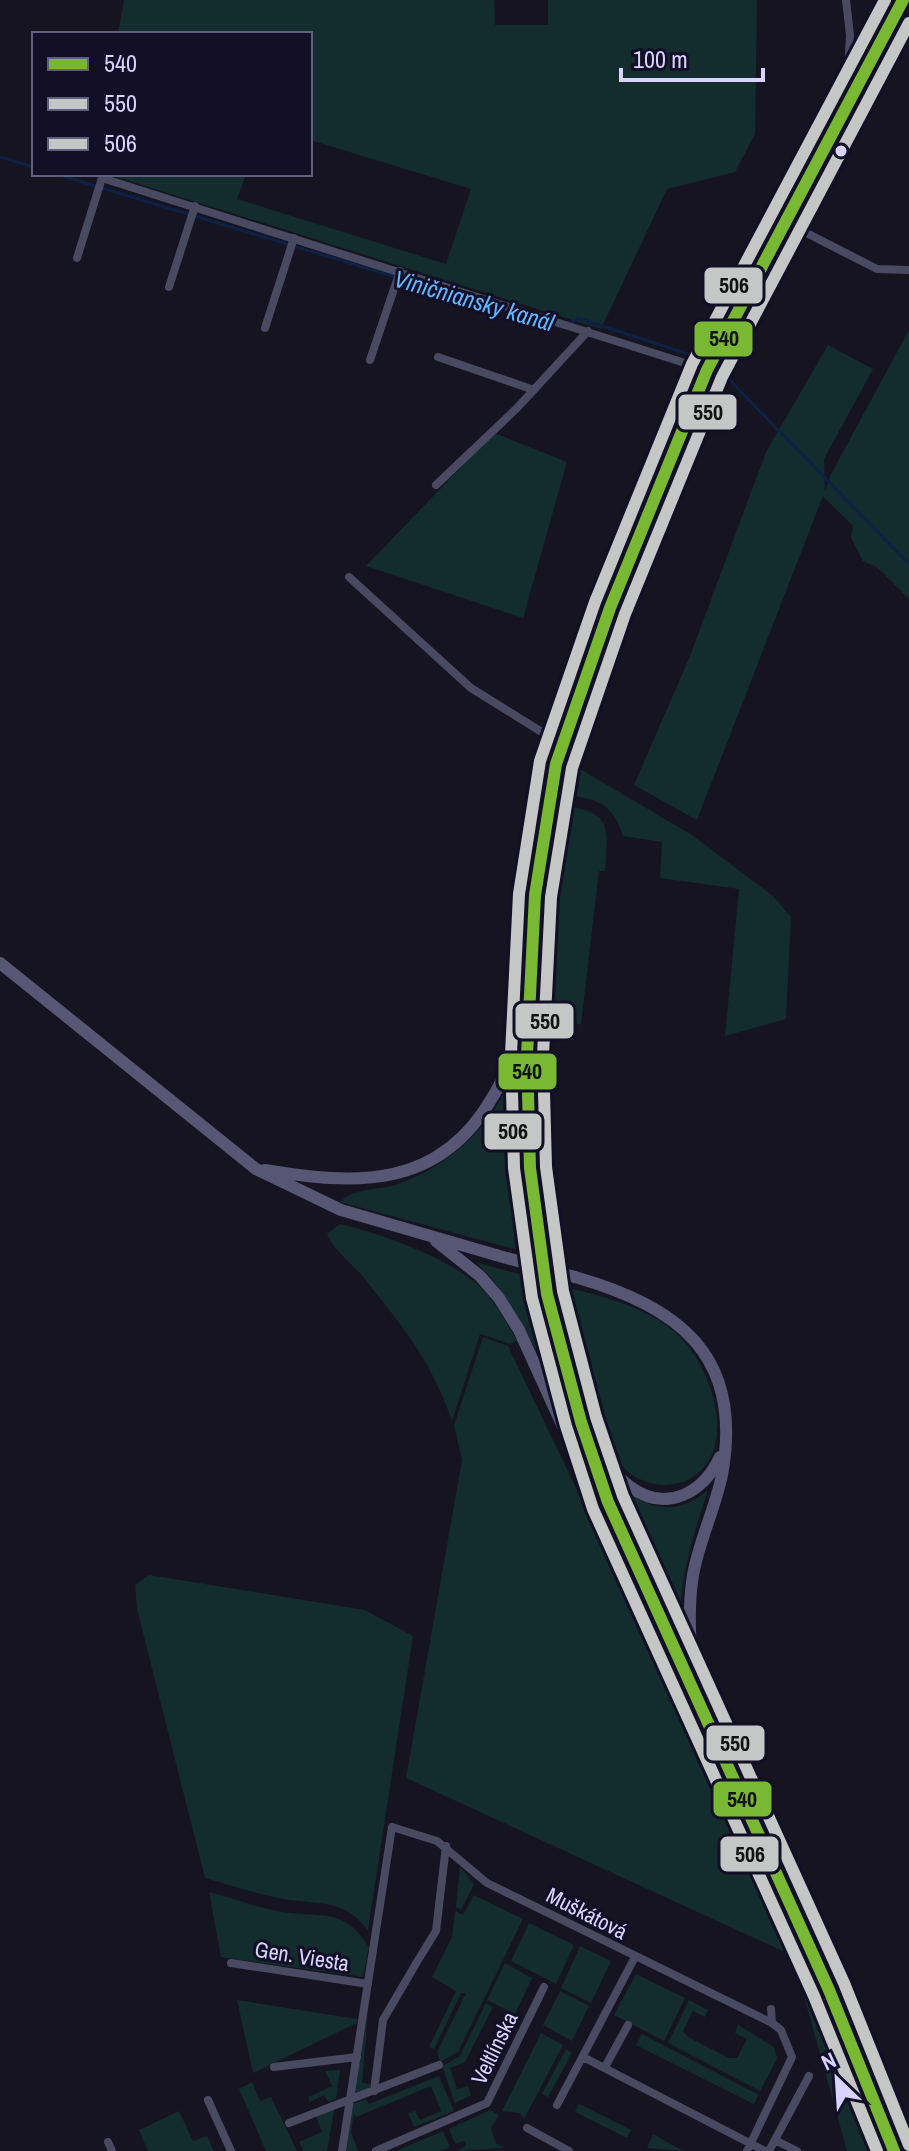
<svg xmlns="http://www.w3.org/2000/svg" width="909" height="2151" font-family="'Archivo Narrow',sans-serif">
<style>
.green{fill:#132c2d}
.lines{fill:none;stroke-linecap:round;stroke-linejoin:round}
.stream{stroke:#0d2144;stroke-width:3}
.street{stroke:#4a4962;stroke-width:8}
.secondary{stroke:#575674;stroke-width:12}
.secondary-bridge{stroke:#575674;stroke-width:12}
.bus-1-casing{stroke:#130f26;stroke-width:18}
.bus-2-casing{stroke:#130f26;stroke-width:18}
.bus-3-casing{stroke:#130f26;stroke-width:18}
.bus-1{stroke:#78b833;stroke-width:12}
.bus-2{stroke:#c5c6c6;stroke-width:12}
.bus-3{stroke:#c5c6c6;stroke-width:12}
.bus-dot{fill:#d9d4ff;stroke:#130f26;stroke-width:3}
.labels{text-anchor:middle;stroke-width:6;stroke-linejoin:round;paint-order:stroke}
.street-label{font-size:22px;fill:#d9d4ff;stroke:#130f26}
.water-label{font-size:24px;font-style:italic;fill:#62b6ff;stroke:#130f26}
.line-badge{stroke:#130f26;stroke-width:3}
.pale-badge-label{font-size:22px;text-anchor:middle;font-weight:bold;fill:#111}
</style>
<rect width="100%" height="100%" fill="#161421"/>
<path class="green" d="M124,0H494L495,25H548V0H757L755,134L735,172L667,189L601,329L107,174H246L237,199L446,264L471,189L310,140V34H118Z
M909,330V599L878,568L863,561L851,538L853,526L823,496L697,820L634,785L690,656L766,452L828,345L873,369L824,459L825,492L831,474Z
M494,433L567,462L523,618L366,566Z
M575,766L692,835L773,896L791,917L786,1019L725,1036L739,889L660,878L662,842L623,836C612,802 599,801 567,794Z
M566,806C613,812 608,830 605,871H599L581,1024L538,1022L543,900L552,828Z
M519,1059L517,1128L528,1253L340,1202C355,1187 378,1191 398,1184C456,1164 500,1117 519,1059Z
M340,1224C382,1234 457,1260 486,1293C498,1307 508,1325 517,1341L510,1344L480,1334L452,1421C430,1358 404,1329 364,1278C352,1263 334,1251 327,1234Z
M476,1262L536,1279L557,1376L577,1442C547,1379 527,1312 476,1262Z
M557,1285C597,1295 636,1303 670,1328C700,1350 723,1404 716,1441C709,1480 670,1495 637,1478C597,1458 565,1328 557,1285Z
M483,1337L508,1346L802,1960L406,1778L462,1460L454,1425Z
M605,1466C631,1503 668,1524 708,1490C691,1543 674,1593 683,1649Z
M149,1575L365,1610L413,1636L368,1930C341,1896 316,1906 278,1898C254,1893 229,1885 205,1878L137,1609L135,1585Z
M460,1866L474,1884L461,1910L456,1907Z
M209,1892C233,1898 258,1908 282,1912C324,1918 343,1907 369,1947L363,1977L221,1957Z
M474,1895L523,1919L458,2052L440,2062L437,2052L466,1993H461L434,2049L429,2047L456,1991L432,1977L452,1937L455,1911L463,1915Z
M529,1923L574,1945L556,1984L511,1961Z
M580,1946L611,1961L591,2003L561,1988Z
M505,1963L532,1978L515,2014L487,2000Z
M636,1974L685,1998L664,2041L614,2015Z
M800,1982L808,1983L877,2151H847Z
M560,1991L589,2006L572,2041L543,2025Z
M237,2000L357,2019V2023L253,2073Z
M689,2000L708,2010L705,2017L693,2011L683,2031L688,2037L729,2058H737L747,2039L735,2033L738,2025L774,2047L777,2059L760,2091L668,2043Z
M486,2003L493,2007L465,2062L450,2068L457,2089L468,2086L471,2095L455,2103L442,2066L460,2056Z
M368,2012L362,2083L373,2084V2088L353,2096Z
M541,2033L563,2045L524,2119L520,2113L502,2111Z
M642,2034L759,2095L754,2104L636,2045Z
M566,2049L572,2053L548,2097L542,2094Z
M340,2070L336,2099L328,2102L324,2095L310,2102L308,2097L332,2086L325,2071Z
M439,2076L454,2111L414,2127L408,2113L415,2111L420,2120L441,2111L431,2086L356,2117L354,2113L351,2132L358,2151H346L352,2104L366,2099L369,2104Z
M252,2082L260,2101L271,2097L297,2151H266L239,2089Z
M579,2104L631,2130L627,2138L575,2112Z
M490,2110L499,2115L491,2129L496,2143L504,2148L458,2151L466,2145L464,2141L455,2144L449,2129Z
M179,2111L193,2141L207,2136L214,2151H148L139,2130Z
M328,2111H334L327,2151H303L299,2142L322,2132L316,2116Z
M443,2131L450,2147L440,2151H396Z
M653,2134L683,2151L647,2148Z"/>
<g class="lines">
<path class="stream" d="M0,157L34,167
M56,174L564,328
M570,324L578,318L706,360
M713,363L909,564"/>
<path class="street" d="M846,0L850,35L848,72L858,86
M785,222L877,269L909,270
M77,258L102,178L707,370
M169,287L195,206
M265,328L294,238
M438,357L534,390
M370,360L400,271
M436,485L517,408L588,331
M349,577L471,688L561,744
M231,1963L368,1984
M415,1965L436,1931L446,1846
M585,2058L765,2151
M274,2067L357,2057
M605,2067L628,2025
M374,2091L383,2020L414,1967
M208,2100L231,2151
M557,2105L635,1957
M289,2123L439,2065
M527,2128L569,2151
M775,2140L797,2151
M108,2142L112,2151
M342,2151L392,1827L437,1841L487,1883L772,2023
M376,2151L487,2103L544,1987
M747,2151L792,2057L781,2030L772,2023L771,2009
M769,2151L809,2076"/>
<path class="secondary" d="M0,963L256,1169L341,1210L496,1255
M265,1170C355,1185 439,1190 492,1098C506,1076 515,1050 525,1026
M436,1241L480,1276L499,1298L519,1330L570,1442L597,1485
M575,1277C679,1307 744,1355 722,1475C715,1509 699,1541 693,1575C687,1612 691,1648 693,1684
M588,1432C600,1449 612,1473 629,1486C666,1514 703,1493 720,1457
M894,2151L829,1990L608,1502L581,1422L547,1294L530,1168L527,1055L535,895L556,764L610,608L707,370L903,0"/>
<path class="secondary-bridge" d="M496,1255L575,1277"/>
<g class="bus-1-casing">
<path id="bus-1" d="M894,2151L829,1990L608,1502L581,1422L547,1294L530,1168L527,1055L535,895L556,764L610,608L707,370L903,0"/>
</g>
<g class="bus-2-casing">
<path id="bus-2" d="M909,2145L844,1983L623,1496L596,1417L563,1291L546,1167L543,1055L551,897L572,768L625,614L722,377L909,23"/>
</g>
<g class="bus-3-casing">
<path id="bus-3" d="M877,2151L814,1996L593,1509L566,1426L532,1298L514,1168L511,1054L519,894L540,761L595,602L692,364L885,0"/>
</g>
<use href="#bus-1" class="bus-1"/>
<use href="#bus-2" class="bus-2"/>
<use href="#bus-3" class="bus-3"/>
</g>
<circle class="bus-dot" cx="841" cy="151" r="7"/>
<g class="labels">
<g class="street-label">
<text transform="translate(587 1913) rotate(27)" y="8">Muškátová</text>
<text transform="translate(302 1956) rotate(9)" y="8">Gen. Viesta</text>
<text transform="translate(494 2048) rotate(-64)" y="8">Veltlínska</text>
</g>
<g class="water-label">
<text transform="translate(474 301) rotate(16)" y="8">Viničniansky kanál</text>
</g>
</g>
<g class="line-badge">
<rect x="703" y="266" width="61" height="39" rx="8" fill="#c5c6c6"/>
<rect x="693" y="320" width="61" height="38" rx="8" fill="#78b833"/>
<rect x="677" y="393" width="61" height="38" rx="8" fill="#c5c6c6"/>
<rect x="514" y="1002" width="61" height="38" rx="8" fill="#c5c6c6"/>
<rect x="497" y="1052" width="61" height="39" rx="8" fill="#78b833"/>
<rect x="483" y="1112" width="60" height="39" rx="8" fill="#c5c6c6"/>
<rect x="705" y="1724" width="61" height="38" rx="8" fill="#c5c6c6"/>
<rect x="712" y="1780" width="61" height="38" rx="8" fill="#78b833"/>
<rect x="719" y="1835" width="61" height="38" rx="8" fill="#c5c6c6"/>
</g>
<g class="pale-badge-label">
<text x="734" y="293">506</text>
<text x="724" y="346">540</text>
<text x="708" y="420">550</text>
<text x="545" y="1029">550</text>
<text x="527" y="1079">540</text>
<text x="513" y="1139">506</text>
<text x="735" y="1751">550</text>
<text x="742" y="1807">540</text>
<text x="750" y="1862">506</text>
</g>
<rect x="32" y="32" width="280" height="144" fill="#130f26" stroke="#625e7d" stroke-width="2"/>
<rect x="48" y="58" width="40" height="12" fill="#78b833" stroke="#625e7d" stroke-width="2"/>
<text x="104" y="72" font-size="24" fill="#d9d4ff">540</text>
<rect x="48" y="98" width="40" height="12" fill="#c5c6c6" stroke="#625e7d" stroke-width="2"/>
<text x="104" y="112" font-size="24" fill="#d9d4ff">550</text>
<rect x="48" y="138" width="40" height="12" fill="#c5c6c6" stroke="#625e7d" stroke-width="2"/>
<text x="104" y="152" font-size="24" fill="#d9d4ff">506</text>
<g transform="translate(837 2079) rotate(335)" stroke="#130f26" stroke-width="6" paint-order="stroke">
<path d="M0-6L14 30L0 20L-14 30Z" fill="#d9d4ff"/>
<text y="-12" font-size="22" font-weight="bold" text-anchor="middle" fill="#d9d4ff">N</text>
</g>
<path d="M621 68v12h142v-12" fill="none" stroke="#d9d4ff" stroke-width="4"/>
<text x="633" y="68" font-size="24" fill="#d9d4ff" stroke="#130f26" stroke-width="6" paint-order="stroke">100 m</text>
</svg>
